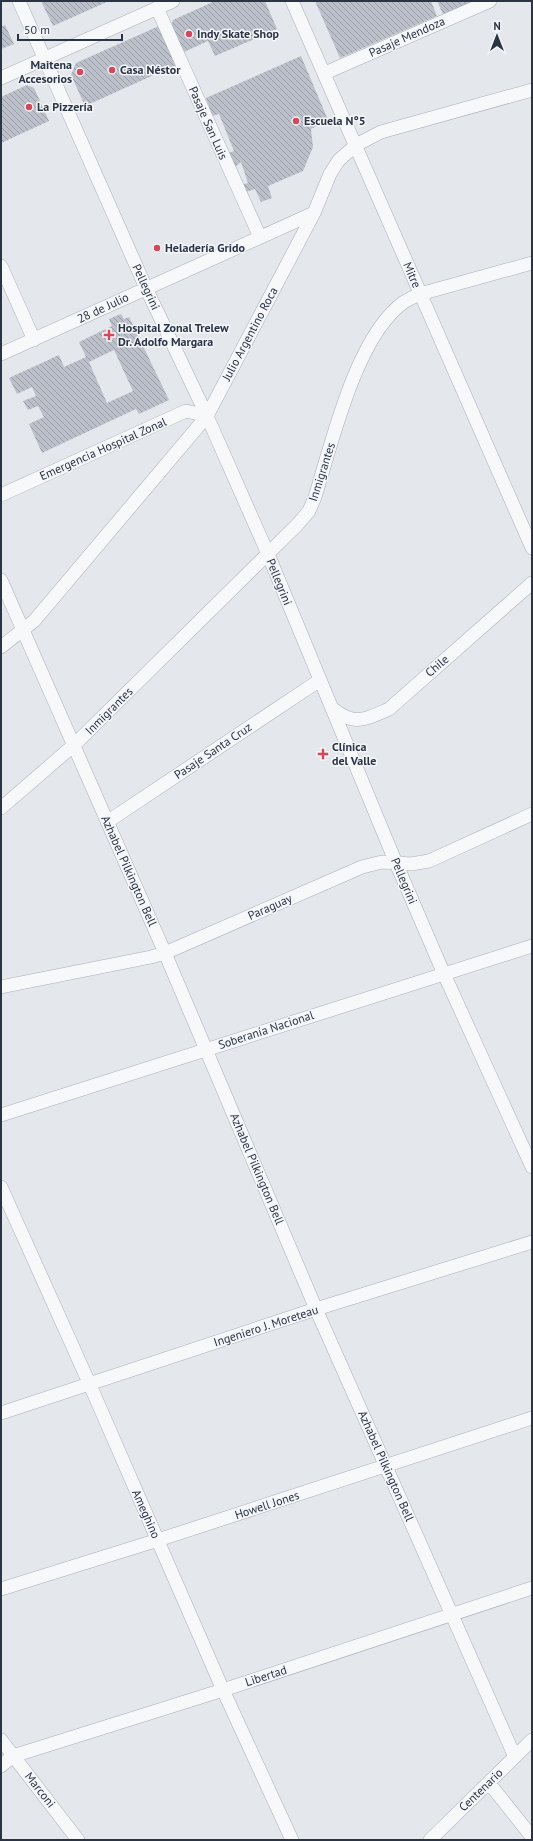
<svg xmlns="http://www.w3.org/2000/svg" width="533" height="1841" font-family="'PT Sans',sans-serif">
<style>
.building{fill:url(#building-back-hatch);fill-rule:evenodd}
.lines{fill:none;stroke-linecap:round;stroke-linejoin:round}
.minor-casing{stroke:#a9aeb7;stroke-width:14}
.minor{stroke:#f7f8fa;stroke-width:13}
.poi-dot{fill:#d1495b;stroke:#f4f6f9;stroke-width:1.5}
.labels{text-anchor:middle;stroke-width:3;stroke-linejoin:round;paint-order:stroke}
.poi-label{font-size:12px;font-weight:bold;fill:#2b3445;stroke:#f4f6f9;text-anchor:start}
.street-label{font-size:12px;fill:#2b3445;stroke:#f4f6f9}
</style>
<defs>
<pattern id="building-back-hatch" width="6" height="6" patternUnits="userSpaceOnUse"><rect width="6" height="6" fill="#bbc0ca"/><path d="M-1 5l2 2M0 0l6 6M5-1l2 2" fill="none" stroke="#989da6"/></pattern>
</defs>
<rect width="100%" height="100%" fill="#e4e7ec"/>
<path class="building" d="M41,1H109L53,26Z
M215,1H265L277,29L215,56L208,41L182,53L171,27L173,20Z
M315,1H431L437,16L340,58Z
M437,1H474L443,14Z
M5,25L14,44L1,49V27Z
M159,26L176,65L85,106L71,75L76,63Z
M301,56L328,120L311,129L313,147L303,171L268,186L272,198L261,202L255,189L246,192L242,185L248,183L241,162L235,167L229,153L234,151L219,114L212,116L206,98Z
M27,85L34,88L49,121L1,143V97Z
M121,314L124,319L129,317L169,400L139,414L136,409L42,453L29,424L44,417L38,406L28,410L23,401L36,396L32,387L17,394L9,378L59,355L64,367L86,357L79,342L112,326L109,319ZM114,350L133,391L107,403L89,362Z"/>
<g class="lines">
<g class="minor-casing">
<path id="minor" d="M19,1L146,288L207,416L268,554L396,863L444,974L532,1167
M292,1L532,548
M157,8L260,237
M325,73L490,1
M1,78L173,1
M1,266L34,340
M1,354L314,213
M1,495L186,411L207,416
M1,580L165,953L316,1309L515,1757
M1,647L34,621L207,416L314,213L330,174L339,160L356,145L381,132L532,90
M332,708C337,712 343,716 349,718C361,723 377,714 389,709L532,583
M1,808L74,745L297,525L309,511L315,497C332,443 356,336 404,302C409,299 415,296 420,294L532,263
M107,822L320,680
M1,987L151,957L165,953L362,867L382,862L411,864L429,861L532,814
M1,1115L532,946
M1,1187L90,1385L223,1690L292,1840
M1,1413L316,1309L532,1242
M1,1589L158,1540L532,1418
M1,1740L78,1840
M1,1766L13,1756L223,1690L532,1588
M489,1783L532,1837
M430,1840L532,1740"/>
</g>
<use href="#minor" class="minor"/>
</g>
<g class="poi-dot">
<circle cx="189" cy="34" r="4"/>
<circle cx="112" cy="70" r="4"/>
<circle cx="80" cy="72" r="4"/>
<circle cx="29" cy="107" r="4"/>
<circle cx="296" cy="121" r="4"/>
<circle cx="157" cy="248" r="4"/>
<path d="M107 329h4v4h4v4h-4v4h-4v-4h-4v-4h4z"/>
<path d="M321 748h4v4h4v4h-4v4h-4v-4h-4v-4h4z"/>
</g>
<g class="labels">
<g class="poi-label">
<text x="197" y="38">Indy Skate Shop</text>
<text x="72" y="69" text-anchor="end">Maitena<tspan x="72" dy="14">Accesorios</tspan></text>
<text x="120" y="74">Casa Néstor</text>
<text x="37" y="111">La Pizzería</text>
<text x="304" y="125">Escuela N°5</text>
<text x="165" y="252">Heladería Grido</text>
<text x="118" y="332">Hospital Zonal Trelew<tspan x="118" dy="14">Dr. Adolfo Margara</tspan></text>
<text x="332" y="751">Clínica<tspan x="332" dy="14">del Valle</tspan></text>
</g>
<g class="street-label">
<text transform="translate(407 37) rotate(-24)" y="4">Pasaje Mendoza</text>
<text transform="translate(208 123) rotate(66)" y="4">Pasaje San Luis</text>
<text transform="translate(412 275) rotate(67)" y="4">Mitre</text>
<text transform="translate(146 287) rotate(65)" y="4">Pellegrini</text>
<text transform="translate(103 308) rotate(-25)" y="4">28 de Julio</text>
<text transform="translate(250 334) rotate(-62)" y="4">Julio Argentino Roca</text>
<text transform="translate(103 449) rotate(-24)" y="4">Emergencia Hospital Zonal</text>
<text transform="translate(322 472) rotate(-72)" y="4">Inmigrantes</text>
<text transform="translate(279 582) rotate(68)" y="4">Pellegrini</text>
<text transform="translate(437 666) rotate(-41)" y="4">Chile</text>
<text transform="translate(109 711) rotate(-45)" y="4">Inmigrantes</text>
<text transform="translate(213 751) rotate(-34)" y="4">Pasaje Santa Cruz</text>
<text transform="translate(129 871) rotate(66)" y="4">Azhabel Pilkington Bell</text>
<text transform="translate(404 881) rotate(67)" y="4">Pellegrini</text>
<text transform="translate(270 907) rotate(-24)" y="4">Paraguay</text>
<text transform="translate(266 1030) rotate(-18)" y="4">Soberanía Nacional</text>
<text transform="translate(257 1169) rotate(67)" y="4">Azhabel Pilkington Bell</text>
<text transform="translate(266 1326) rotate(-18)" y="4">Ingeniero J. Moreteau</text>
<text transform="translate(386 1466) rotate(66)" y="4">Azhabel Pilkington Bell</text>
<text transform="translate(267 1505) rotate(-18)" y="4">Howell Jones</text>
<text transform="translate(146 1514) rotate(66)" y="4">Ameghino</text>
<text transform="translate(266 1676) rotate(-18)" y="4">Libertad</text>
<text transform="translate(40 1790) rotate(52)" y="4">Marconi</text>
<text transform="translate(481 1790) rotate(-44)" y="4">Centenario</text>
</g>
</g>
<rect width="533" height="1841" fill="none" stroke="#2b3445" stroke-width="4"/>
<g transform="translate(497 36)" stroke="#f4f6f9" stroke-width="3" paint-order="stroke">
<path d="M0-3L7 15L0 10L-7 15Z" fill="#2b3445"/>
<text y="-6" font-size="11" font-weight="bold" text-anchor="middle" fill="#2b3445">N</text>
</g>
<path d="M18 34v6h104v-6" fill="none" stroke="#2b3445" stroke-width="2"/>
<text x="24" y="34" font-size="12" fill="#2b3445" stroke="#f4f6f9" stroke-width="3" paint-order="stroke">50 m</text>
</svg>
